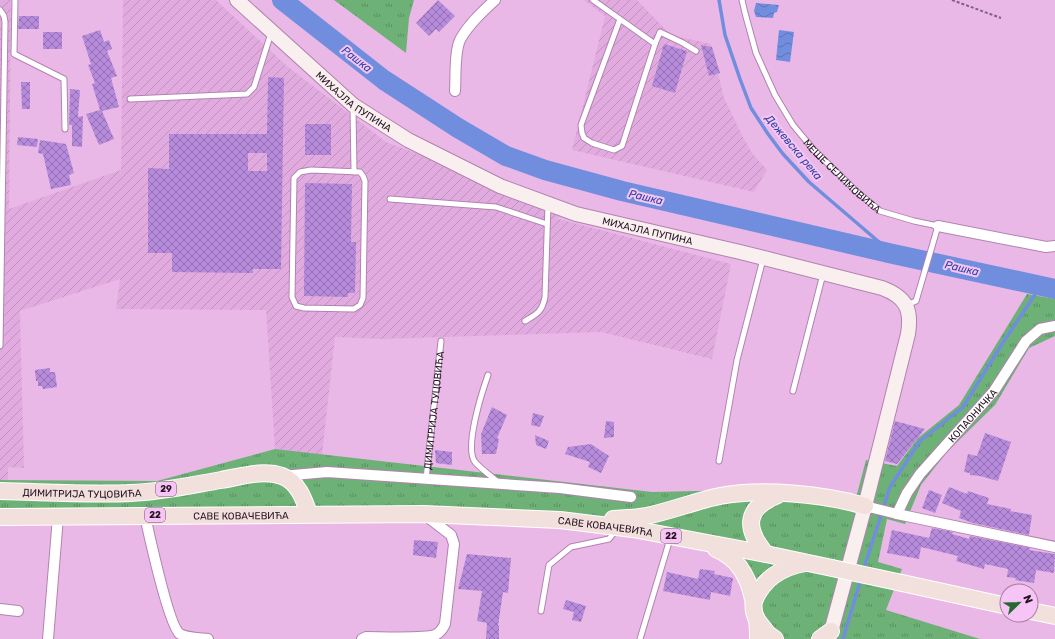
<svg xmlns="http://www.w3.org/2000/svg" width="1055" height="639" font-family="Rubik,sans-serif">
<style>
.industrial{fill:url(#industrial-furrows)}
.grass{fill:url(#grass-tufts)}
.water{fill:url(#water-waves)}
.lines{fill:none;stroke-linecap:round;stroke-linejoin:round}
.stream{stroke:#718ede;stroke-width:3.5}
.river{stroke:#718ede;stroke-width:20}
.building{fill:url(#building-cross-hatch);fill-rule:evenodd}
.lane-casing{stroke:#b283b0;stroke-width:7}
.street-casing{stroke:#b283b0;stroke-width:12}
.secondary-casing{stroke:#b283b0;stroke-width:16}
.primary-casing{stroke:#fff;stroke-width:18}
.path{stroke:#81607f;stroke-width:2;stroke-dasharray:3 2;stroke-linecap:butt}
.lane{stroke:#fff;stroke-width:5}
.street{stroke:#fff;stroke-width:10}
.secondary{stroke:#f9efee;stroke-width:14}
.primary{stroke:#f2e0dd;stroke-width:16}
.primary-bridge-casing{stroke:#fff;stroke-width:18;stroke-linecap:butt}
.primary-bridge{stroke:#f2e0dd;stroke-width:16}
.labels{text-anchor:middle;stroke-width:4;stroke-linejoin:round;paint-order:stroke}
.shield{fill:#f7c5f5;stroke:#634862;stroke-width:1}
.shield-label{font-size:9px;font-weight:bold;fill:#241223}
.street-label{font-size:10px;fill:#241223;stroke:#f7c5f5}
.water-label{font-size:11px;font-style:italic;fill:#29429f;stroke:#f7c5f5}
</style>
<defs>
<pattern id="industrial-furrows" width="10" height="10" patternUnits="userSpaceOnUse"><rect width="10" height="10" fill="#e2abdf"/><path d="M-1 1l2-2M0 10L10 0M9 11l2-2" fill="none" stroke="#c292bf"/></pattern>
<pattern id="grass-tufts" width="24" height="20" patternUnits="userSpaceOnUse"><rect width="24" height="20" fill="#6db177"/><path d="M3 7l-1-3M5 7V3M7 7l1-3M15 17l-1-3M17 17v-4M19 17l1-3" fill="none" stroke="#598f61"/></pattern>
<pattern id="water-waves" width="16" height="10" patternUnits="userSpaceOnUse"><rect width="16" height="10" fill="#718ede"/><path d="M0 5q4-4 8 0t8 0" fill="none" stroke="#5d73b4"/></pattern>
<pattern id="building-cross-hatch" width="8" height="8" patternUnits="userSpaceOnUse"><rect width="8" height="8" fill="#b68bdc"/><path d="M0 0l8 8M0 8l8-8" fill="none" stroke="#9470b2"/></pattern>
</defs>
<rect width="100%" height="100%" fill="#eab8e7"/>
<path class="industrial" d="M0,0H11L9,209L121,170L123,0H216L287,66L386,142L576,214L555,218L731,264L712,359L601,332L381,339L335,337L322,455L275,449L266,310L116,309L120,279L20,311L24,468L8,467V480H0Z
M584,0H637L671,35L711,44L724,98L742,135L752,153L767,170L754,192L572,150L605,16Z"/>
<path class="grass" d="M334,0H414L409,18L406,53Z
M1027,294L1055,299V336L1029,348L995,405L947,452L921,485L905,524L887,519L878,562L902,569L886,610L980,639H751V629L743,587L736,569L719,552L632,533L579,531L538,524L433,519L0,521V480L157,481L275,449L652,492L784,489L857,494L866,460L897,466L918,438L959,405Z"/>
<path class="water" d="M756,3L779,5L777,12L774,13L773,18L756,17L754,11Z
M779,30L794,32L790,62L776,60Z"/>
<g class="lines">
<path class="stream" d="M719,0L725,35L740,79L751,108L768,134L783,154L809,182L893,254
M863,571L890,487L920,441L963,407L1002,344L1040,287
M843,639L861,579"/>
<path class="river" d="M282,0L384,80L458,128L506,156L545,170L622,191L893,254L1055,289"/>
</g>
<path class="building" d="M438,0L455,16L439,32L436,29L429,36L416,23Z
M19,16H39V29H18Z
M100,30L104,42L109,40L112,49L107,51L117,76L111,78L119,107L102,111L114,139L99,145L86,114L100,110L92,84L95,83L88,65L91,64L82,36Z
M43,32H62V49H43Z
M664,44L687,51L675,93L652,86Z
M701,45L712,47L720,73L709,76Z
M268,77L284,78L281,269H253V273L172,272V253H148V168L169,169V134H267ZM248,153H267V171H248Z
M21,82H30V109H22Z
M70,89L80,90L78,117L83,116L82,147L72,146V125H69Z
M305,124H331V155H305Z
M18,137L38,139L37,147L17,145Z
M40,140L66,144L74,173L69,175L71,185L51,189L43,154L38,153Z
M305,183L352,184L351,242H356L355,293H348V297L304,296Z
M50,368V372H55L57,387L43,389L42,386H38V381H36L35,370Z
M492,407L507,415L497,438L499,439L496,454H482L481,434Z
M533,413L544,416L540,427L531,425Z
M606,421L614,422V437L604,438Z
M895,421L925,429L897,464L885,461Z
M985,433L1011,442L998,481L980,476L970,475V473L964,472L968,454L977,456Z
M535,435L549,441L546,449L536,445Z
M591,444L609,456L601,473L588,467L590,462L565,454L568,447Z
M435,450L452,452V465L436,463Z
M949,487L967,494L968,491L989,498L987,504L1011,509L1010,511L1032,515L1029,535L973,523L959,518L961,511L942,503Z
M929,490L942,495L935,513L922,508Z
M932,528L953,532L952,534L969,539L970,536L1030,548L1029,550L1055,554L1054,573L1036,570L1034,583L1015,580L1016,578L1007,577L1008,569L985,564L984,569L956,561L958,556L921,547L919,559L887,553L892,530L929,538Z
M414,540L438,542L436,558L413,555Z
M467,554L511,558L508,593L503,592L498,626H499V639H486L487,623L477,621L482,591L458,589Z
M700,569L715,571L714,574L733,578L730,596L711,592L710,600L663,591L667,572L698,579Z
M566,600L586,606L581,622L572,620L574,612L563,609Z"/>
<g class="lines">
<g class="lane-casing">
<g id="lane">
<path d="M15,0L14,54L64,79L65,129"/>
<path d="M593,0L655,44L622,146L614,150L592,143L584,138L582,133L581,125L620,19"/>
<path id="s1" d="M742,0L745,13L756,53L775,95L793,125L813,149L856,191L880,211L914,221L938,226L916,301L907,305"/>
<path d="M0,10L4,16L5,22L0,346"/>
<path d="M655,44L660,32L683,43L696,51"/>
<path d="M130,99L247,94L254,87L271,33"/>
<path d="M353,108L354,172"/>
<path d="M311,170L360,172L363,176L365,181L363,298L360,305L354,309L304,308L296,306L292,297L294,178L300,172Z"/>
<path d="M390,199L496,207L547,224"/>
<path d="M525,321C537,314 542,312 545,297L548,204"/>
<path d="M488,375C482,392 464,448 475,462C481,469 491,476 498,482"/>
<path d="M793,391L823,274"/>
<path d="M719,461L737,360L763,259"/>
<path id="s2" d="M426,479L441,341"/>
<path d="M541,611L549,565L571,547L609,539L616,530"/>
<path d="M640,639L670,539"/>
</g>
</g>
<g class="street-casing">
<g id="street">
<path d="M455,91C456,76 454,50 461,38C470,23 483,11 495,0"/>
<path d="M938,226L1046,247L1055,246"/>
<path d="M282,476L327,472L560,488L631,497"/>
<path id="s3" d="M865,506L897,514L907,493L920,474L994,391L1026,341L1040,329L1055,326"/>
<path d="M897,514L1055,547"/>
<path d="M145,516C149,534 169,627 180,634C187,638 200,638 208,639"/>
<path d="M0,609L18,611"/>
<path d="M48,639L58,517"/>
<path d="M362,639L366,637C381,637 424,639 435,635C440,633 443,628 445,624L454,544L451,535L425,515"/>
</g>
</g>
<g class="secondary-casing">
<g id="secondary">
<path id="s4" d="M237,0L353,105L408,140L500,186L576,214L740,252L882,288C906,297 912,309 908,334L865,506L829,639"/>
</g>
</g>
<g class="primary-casing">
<g id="primary">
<path id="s5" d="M0,491C44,492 88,495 131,493C161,492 192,485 221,480C240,477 263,469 282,476C298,482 304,499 309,514"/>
<path id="s6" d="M0,517L424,514L560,520L633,529L766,554L832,568"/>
<path d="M613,519C624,518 635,518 646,516C671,511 695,501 720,496C761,488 824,494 865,506"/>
<path d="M716,549C738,558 748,576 753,599C754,603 753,607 754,611C754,614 756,617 757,620C758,626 758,633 758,639"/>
<path d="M766,554C744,528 745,508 778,495"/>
<path d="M902,583L1007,606"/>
<path d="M754,601C763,579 782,567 805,563"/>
<path d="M1031,611L1055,616"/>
<path d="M757,620L768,634L775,639"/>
<path d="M820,639L831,631"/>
</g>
</g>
<path class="path" d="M952,0L1001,18"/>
<use href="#lane" class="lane"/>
<use href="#street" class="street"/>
<use href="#secondary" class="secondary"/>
<use href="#primary" class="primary"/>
<g class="primary-bridge-casing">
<path id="primary-bridge" d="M832,568L902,583"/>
</g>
<use href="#primary-bridge" class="primary-bridge"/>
</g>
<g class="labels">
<g class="shield">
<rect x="156" y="482" width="20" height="14" rx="3"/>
<rect x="145" y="508" width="20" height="14" rx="3"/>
<rect x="661" y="529" width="20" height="14" rx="3"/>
</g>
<g class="shield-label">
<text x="166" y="492">29</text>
<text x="155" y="518">22</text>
<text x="671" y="539">22</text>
</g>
<g class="street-label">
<text dy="4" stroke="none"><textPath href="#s4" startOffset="155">МИХАЈЛА ПУПИНА</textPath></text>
<text dy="4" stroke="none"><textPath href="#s1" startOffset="207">МЕШЕ СЕЛИМОВИЋА</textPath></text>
<text dy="4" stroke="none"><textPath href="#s4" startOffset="479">МИХАЈЛА ПУПИНА</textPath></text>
<text dy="4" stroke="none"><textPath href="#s2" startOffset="69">ДИМИТРИЈА ТУЦОВИЋА</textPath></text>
<text dy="4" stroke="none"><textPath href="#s3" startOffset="158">КОПАОНИЧКА</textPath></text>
<text dy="4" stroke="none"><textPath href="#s5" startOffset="82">ДИМИТРИЈА ТУЦОВИЋА</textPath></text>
<text dy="4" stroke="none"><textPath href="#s6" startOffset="241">САВЕ КОВАЧЕВИЋА</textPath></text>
<text dy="4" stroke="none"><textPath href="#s6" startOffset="606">САВЕ КОВАЧЕВИЋА</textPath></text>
</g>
<g class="water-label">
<text transform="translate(357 59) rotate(38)" y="4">Рашка</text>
<text transform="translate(794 147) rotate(50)" y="4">Дежевска река</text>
<text transform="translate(646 197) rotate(13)" y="4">Рашка</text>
<text transform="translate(962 268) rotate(13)" y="4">Рашка</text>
</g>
</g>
<g transform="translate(1019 603) rotate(67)"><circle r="19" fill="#f7c5f5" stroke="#a37da1"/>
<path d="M0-3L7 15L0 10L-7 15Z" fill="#256833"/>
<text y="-6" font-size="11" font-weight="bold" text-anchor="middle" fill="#241223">N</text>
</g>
</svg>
